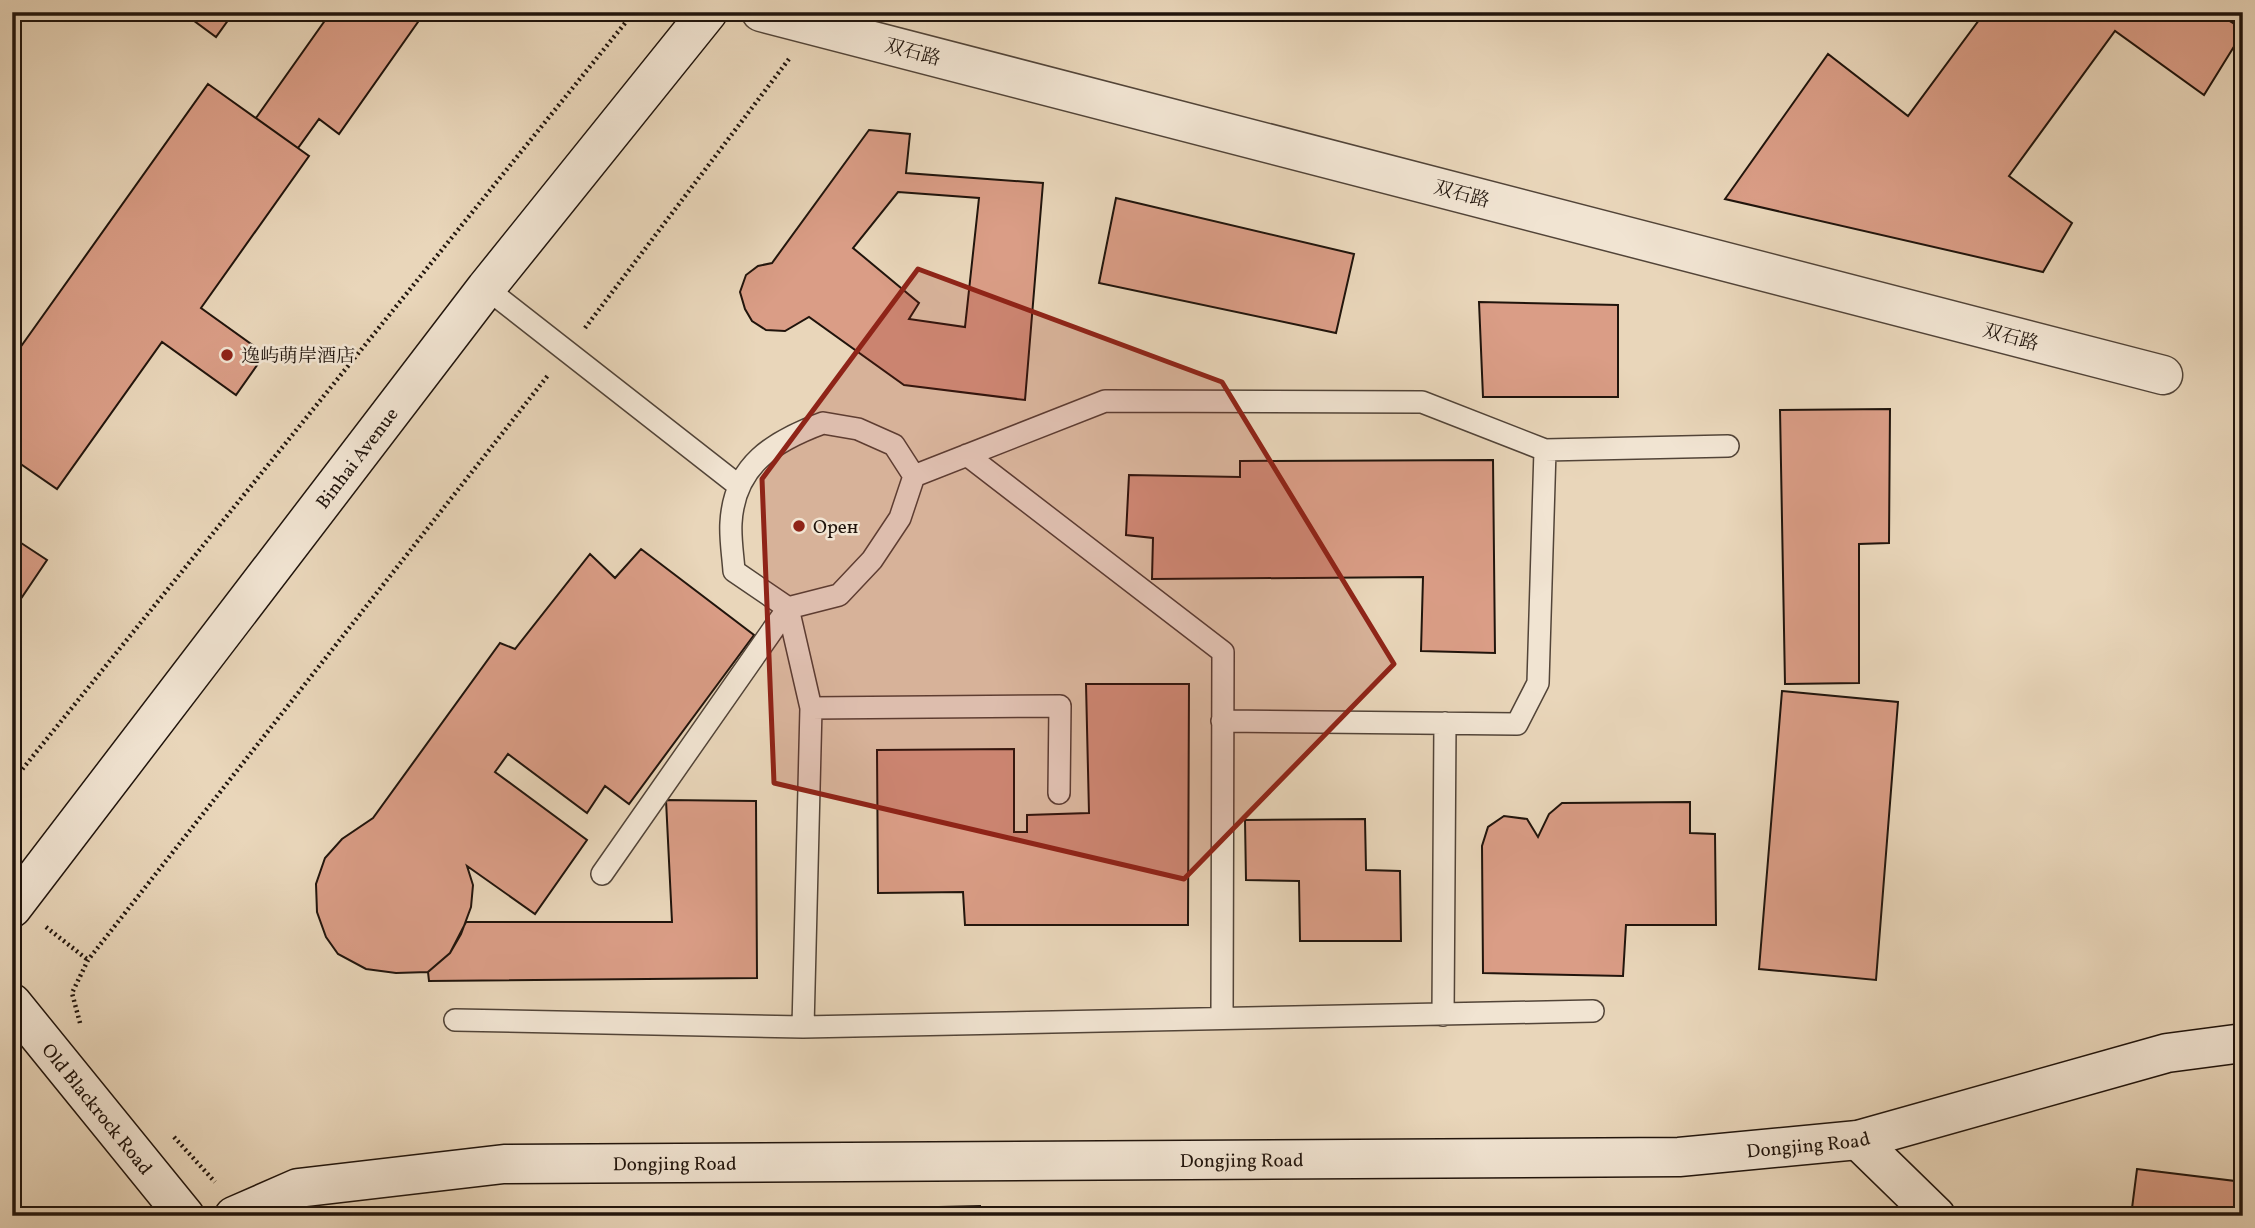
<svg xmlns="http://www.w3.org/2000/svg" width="2255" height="1228" font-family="Vollkorn,'Noto Serif SC',serif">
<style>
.building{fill:#da9d86;stroke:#20140c;stroke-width:2;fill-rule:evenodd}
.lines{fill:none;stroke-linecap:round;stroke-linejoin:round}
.lane-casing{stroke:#524438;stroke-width:24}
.street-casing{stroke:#524438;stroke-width:41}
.secondary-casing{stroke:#20140c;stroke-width:41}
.path{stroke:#20140c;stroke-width:4.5;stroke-dasharray:2 3.5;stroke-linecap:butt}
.lane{stroke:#f1e4d2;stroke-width:21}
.street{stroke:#f1e4d2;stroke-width:38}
.secondary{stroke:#f1e4d2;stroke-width:38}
.marked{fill:#8f2418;fill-opacity:0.2;stroke:#8f2418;stroke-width:5;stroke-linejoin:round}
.poi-dot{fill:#8f2418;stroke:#f1e4d2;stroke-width:2.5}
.labels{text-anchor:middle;stroke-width:5;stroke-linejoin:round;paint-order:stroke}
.street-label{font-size:19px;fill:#20140c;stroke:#f1e4d2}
.poi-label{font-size:19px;fill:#20140c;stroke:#f1e4d2;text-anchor:start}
</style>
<rect width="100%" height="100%" fill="#e9d6ba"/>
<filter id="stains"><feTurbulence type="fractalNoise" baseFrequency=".00286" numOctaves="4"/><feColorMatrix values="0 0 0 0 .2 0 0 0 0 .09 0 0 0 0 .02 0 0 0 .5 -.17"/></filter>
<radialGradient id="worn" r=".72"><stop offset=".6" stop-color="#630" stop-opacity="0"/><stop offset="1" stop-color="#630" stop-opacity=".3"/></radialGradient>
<path class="building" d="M182,12H234L216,37Z
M331,12H425L339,134L319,119L298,148L256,118Z
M1985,12H2230L2226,19L2243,29V32L2204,95L2115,31L2009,176L2072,223L2043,272L1725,199L1828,54L1908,116Z
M208,84L309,156L201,308L265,354L236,395L162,342L57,489L12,458V359Z
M869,130L910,134L906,173L1043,183L1025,400L904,385L809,317L785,331L766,330L752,321L745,309L740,292L746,275L758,266L772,263ZM898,192L979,198L965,327L909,319L919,303L853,248Z
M1116,198L1354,254L1336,333L1099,283Z
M1479,302L1618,305V397H1483Z
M1890,409L1889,543L1859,544V683L1785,684L1780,410Z
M1493,460L1495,653L1421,651L1423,577L1152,579L1153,538L1126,535L1129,475L1240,477V461Z
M12,537L47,560L12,612Z
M641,549L754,635L629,804L605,786L587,813L508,754L495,772L587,840L535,914L467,866L473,885L471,907L461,934L450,953L428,972L396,973L366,969L338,954L326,937L317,912L316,884L325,858L342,839L373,818L500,643L515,649L590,554L615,578Z
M1086,684H1189L1188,925H965L963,892L878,893L877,750L1014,749V832H1027V815L1089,813Z
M1782,691L1898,702L1876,980L1759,969Z
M666,800L756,801L757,978L429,981L428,972L450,953L466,922H672Z
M1690,802V833L1715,834L1716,925H1626L1623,976L1483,973L1482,846L1488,827L1504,816L1527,819L1538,837L1549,814L1562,803Z
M1365,819L1366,870L1400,871L1401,941H1300L1299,881L1246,880L1245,820Z
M2137,1169L2243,1182V1216H2131Z
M980,1206V1216H813V1210Z"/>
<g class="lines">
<g class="lane-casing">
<path id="lane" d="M486,288L739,486
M823,423L858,429L894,445L914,476L900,518L872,560L839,595L788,608L734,571C733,556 730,538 731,523C734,465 774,441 823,423Z
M967,455L1223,652L1222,1017
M914,476L1105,401L1422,402L1545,450L1728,446
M788,608L811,708L803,1027
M811,708L1060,706L1059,793
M1222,721L1517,724L1538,683L1545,450
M602,874L788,608
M1443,1015L1445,723
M455,1020L803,1027L1593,1011"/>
</g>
<g class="street-casing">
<path id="street" d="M761,12L2163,375"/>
</g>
<g class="secondary-casing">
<g id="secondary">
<path id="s1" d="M12,908L486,288L708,12"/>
<path id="s2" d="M12,1003L185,1216"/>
<path d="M1858,1140L1936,1216"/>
<path id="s3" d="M234,1216L298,1188L504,1164L1679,1157L1858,1140L2167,1053L2243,1043"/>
</g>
</g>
<path class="path" d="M585,328L789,59
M12,782L634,12
M46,927L88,960
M80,1023L72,993L88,960L549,374
M174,1137L215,1182"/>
<use href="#lane" class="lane"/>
<use href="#street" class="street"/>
<use href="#secondary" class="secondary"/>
</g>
<path class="marked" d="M918,269L1222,382L1394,664L1184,879L774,783L762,479Z"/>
<g class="poi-dot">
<circle cx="227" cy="355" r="7"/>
<circle cx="799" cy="526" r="7"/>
</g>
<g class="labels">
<g class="street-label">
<text transform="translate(913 51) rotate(15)" y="7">双石路</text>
<text transform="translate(1462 193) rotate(15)" y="7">双石路</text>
<text transform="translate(2011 336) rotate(15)" y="7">双石路</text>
<text dy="7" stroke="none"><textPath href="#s1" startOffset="567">Binhai Avenue</textPath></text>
<text dy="7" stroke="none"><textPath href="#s2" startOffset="136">Old Blackrock Road</textPath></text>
<text dy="7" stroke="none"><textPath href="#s3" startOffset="1582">Dongjing Road</textPath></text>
<text dy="7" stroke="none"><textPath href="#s3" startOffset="1015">Dongjing Road</textPath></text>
<text dy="7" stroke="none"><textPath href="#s3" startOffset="448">Dongjing Road</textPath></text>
</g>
<g class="poi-label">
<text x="241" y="362">逸屿萌岸酒店</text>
<text x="813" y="533">Oрен</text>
</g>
</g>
<rect width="2255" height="1228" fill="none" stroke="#e9d6ba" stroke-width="42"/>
<rect x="14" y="14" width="2227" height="1200" fill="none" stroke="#20140c" stroke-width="3.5"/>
<rect x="21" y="21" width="2213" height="1186" fill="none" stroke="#20140c" stroke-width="2"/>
<rect width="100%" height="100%" filter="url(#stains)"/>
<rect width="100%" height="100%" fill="url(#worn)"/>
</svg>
